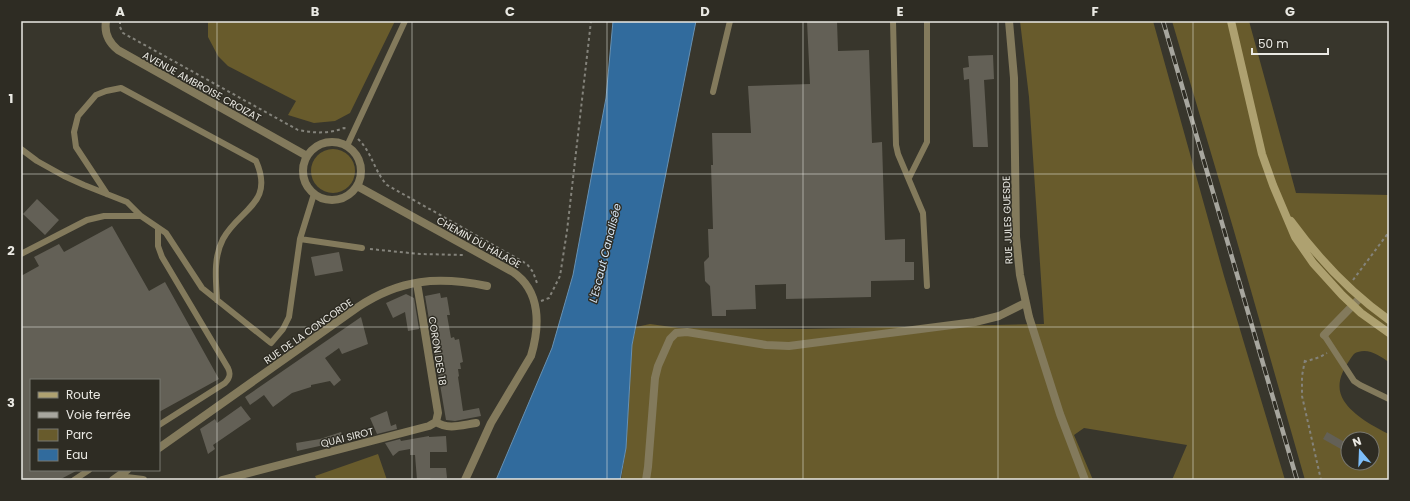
<svg xmlns="http://www.w3.org/2000/svg" width="1410" height="501" font-family="Poppins,sans-serif">
<style>
.green{fill:#685b2c;fill-rule:evenodd}
.water{fill:#316b9d;stroke:#6891b2}
.building{fill:#636056}
.lines{fill:none;stroke-linecap:round;stroke-linejoin:round}
.path{stroke:#84837b;stroke-width:2;stroke-dasharray:3 3;stroke-linecap:butt}
.lane{stroke:#837a5c;stroke-width:6}
.street{stroke:#837a5c;stroke-width:8}
.secondary{stroke:#aea170;stroke-width:8}
.rail-casing{stroke:#a7a69e;stroke-width:4.5}
.rail{stroke:#2e2c23;stroke-width:3;stroke-dasharray:9;stroke-linecap:butt}
.grid{fill:none;stroke:#eae9e3;stroke-width:1;stroke-opacity:0.55}
.labels{text-anchor:middle;stroke-width:3;stroke-linejoin:round;paint-order:stroke}
.street-label{font-size:10px;fill:#eae9e3;stroke:#2e2c23}
.water-label{font-size:11px;font-style:italic;fill:#d7e6f5;stroke:#2e2c23}
.neatline{fill:none;stroke:#eae9e3;stroke-width:1.5}
.grid-label{font-size:13px;text-anchor:middle;font-weight:bold;fill:#eae9e3}
</style>
<rect width="100%" height="100%" fill="#38362c"/>
<path class="green" d="M208,21H395L350,113L335,121L314,123L288,115L296,101L228,66L218,56L208,37Z
M1020,21H1153L1224,276L1285,480H1172L1187,445L1084,428L1074,435L1093,480H621L626,448L632,345L636,327L650,324L679,328L806,329L1044,324L1029,97Z
M1172,21H1249L1296,193L1389,195V362C1380,356 1369,348 1358,352C1353,353 1352,357 1349,361C1341,373 1335,387 1344,401C1353,415 1374,427 1389,434V480H1305L1234,231ZM1348,439H1372V463H1348Z
M311 171a22 22 0 1 1 44 0a22 22 0 1 1-44 0Z
M378,454L387,480H317L315,476Z"/>
<path class="water" d="M613,21H696L632,345L626,448L620,480H496L552,348L573,275L606,98Z"/>
<path class="building" d="M807,21H837L838,51L869,50L872,143L882,142L885,240L905,239V262H914V280L871,281V297L786,299V284L755,285L756,309L726,310V316H712L710,286L705,281L704,262L709,257L708,229H713L711,165H713L712,133H751L748,86L810,84Z
M993,55L994,79L984,80L988,147H973L969,79L964,80L963,68L969,67L968,56Z
M37,199L59,220L45,235L23,214Z
M112,226L149,291L165,282L219,379L159,412V380H31V470H78L59,480H21V276L39,266L34,257L59,244L64,252Z
M339,252L343,271L315,276L311,257Z
M440,293L441,298L447,297L450,315H447L451,338L454,337L455,340L459,339L463,362L460,363L461,369H458L459,376L458,377L463,411L479,408L481,416L455,421L446,420L425,296Z
M406,294L414,298L419,329L408,331L405,312L393,318L386,303Z
M361,317L368,344L342,354L339,348L325,358L341,380L334,386L330,381L311,385V387L292,393L273,407L264,395L250,405L245,397Z
M241,406L251,419L213,445L215,449L208,454L200,429L215,419L217,423Z
M387,411L391,426L396,424L397,429L377,434L370,418Z
M341,432L344,439L342,440V441L297,451L296,443L320,439Z
M1327,432L1348,444V453L1323,439Z
M429,436V437L446,436L447,452H430V468H446L447,478H430L431,480H417L415,455H410V449L399,451L393,456L385,443L400,439L401,441Z"/>
<g class="lines">
<path class="path" d="M120,21V27L123,33L298,130C313,133 329,134 344,128L347,129
M358,139C372,152 374,171 387,185L527,264L533,272L537,283
M370,249L420,254L463,255
M1353,280L1389,232
M541,301L549,298L560,276L567,231L591,21
M1305,360L1302,376V396L1321,480
M1304,362L1320,357L1327,353"/>
<path class="lane" d="M893,21L896,145L898,154L923,213L927,286
M713,92L730,21
M347,146L405,21
M21,149L37,161L64,176L84,185L127,202L141,216L166,233L202,288L271,343L283,329L289,317L300,239L314,194
M909,178L927,142V21
M107,194L76,147L74,132L78,116L96,95L106,91L121,88L256,161C275,204 239,209 223,239C213,258 216,280 217,300
M158,228V246L162,257L228,368C231,374 230,378 225,383L159,425
M300,239L362,248
M21,254L87,220L104,216H141
M1324,335L1354,381L1360,385L1389,399
M74,480L89,470"/>
<path class="street" d="M106,21C104,33 108,42 118,50L307,156
M1009,21L1014,78L1016,237L1020,275L1029,317L1060,414L1085,480
M303 171a29 29 0 1 1 58 0a29 29 0 1 1-58 0Z
M357,186L513,272C541,291 540,326 531,356L491,423L465,480
M417,283L438,413L436,422
M1324,335L1360,298
M159,448L358,307C400,279 438,276 487,286
M118,477L143,480
M113,480L127,470
M222,480L429,426L436,422C448,430 462,425 476,423
M646,480L648,467L655,378L658,366L670,339L676,333L687,332L766,345L789,346L975,322L999,316L1025,303"/>
<path class="secondary" d="M1231,21L1262,154L1273,185L1295,237L1313,263L1342,295L1361,313L1389,333
M1291,221C1318,258 1351,293 1389,320"/>
<g class="rail-casing">
<path id="rail" d="M1163,21L1297,480"/>
</g>
<use href="#rail" class="rail"/>
</g>
<path class="grid" d="M217,21V480M412,21V480M607,21V480M803,21V480M998,21V480M1193,21V480M21,174H1389M21,327H1389"/>
<g class="labels">
<g class="street-label">
<text transform="translate(202 86) rotate(29)" y="4">AVENUE AMBROISE CROIZAT</text>
<text transform="translate(1007 220) rotate(-92)" y="4">RUE JULES GUESDE</text>
<text transform="translate(479 242) rotate(29)" y="4">CHEMIN DU HALAGE</text>
<text transform="translate(308 331) rotate(-35)" y="4">RUE DE LA CONCORDE</text>
<text transform="translate(438 351) rotate(81)" y="4">CORON DES 18</text>
<text transform="translate(347 437) rotate(-14)" y="4">QUAI SIROT</text>
</g>
<g class="water-label">
<text transform="translate(605 253) rotate(-76)" y="4">L'Escaut Canalisée</text>
</g>
</g>
<rect width="1410" height="501" fill="none" stroke="#2e2c23" stroke-width="44"/>
<rect x="30" y="379" width="130" height="92" fill="#2e2c23" stroke="#797870"/>
<rect x="38" y="392" width="20" height="6" fill="#aea170" stroke="#797870"/>
<text x="66" y="399" font-size="12" fill="#eae9e3">Route</text>
<rect x="38" y="412" width="20" height="6" fill="#a7a69e" stroke="#797870"/>
<text x="66" y="419" font-size="12" fill="#eae9e3">Voie ferrée</text>
<rect x="38" y="429" width="20" height="12" fill="#685b2c" stroke="#797870"/>
<text x="66" y="439" font-size="12" fill="#eae9e3">Parc</text>
<rect x="38" y="449" width="20" height="12" fill="#316b9d" stroke="#797870"/>
<text x="66" y="459" font-size="12" fill="#eae9e3">Eau</text>
<g transform="translate(1360 451) rotate(341)"><circle r="19" fill="#2e2c23" stroke="#797870"/>
<path d="M0-3L7 15L0 10L-7 15Z" fill="#7dbef9"/>
<text y="-6" font-size="11" font-weight="bold" text-anchor="middle" fill="#eae9e3">N</text>
</g>
<path d="M1252 48v6h76v-6" fill="none" stroke="#eae9e3" stroke-width="2"/>
<text x="1258" y="48" font-size="12" fill="#eae9e3" stroke="#2e2c23" stroke-width="3" paint-order="stroke">50 m</text>
<rect x="22" y="22" width="1366" height="457" class="neatline"/>
<g class="grid-label">
<text x="120" y="16">A</text>
<text x="315" y="16">B</text>
<text x="510" y="16">C</text>
<text x="705" y="16">D</text>
<text x="900" y="16">E</text>
<text x="1095" y="16">F</text>
<text x="1290" y="16">G</text>
<text x="11" y="103">1</text>
<text x="11" y="255">2</text>
<text x="11" y="407">3</text>
</g>
</svg>
